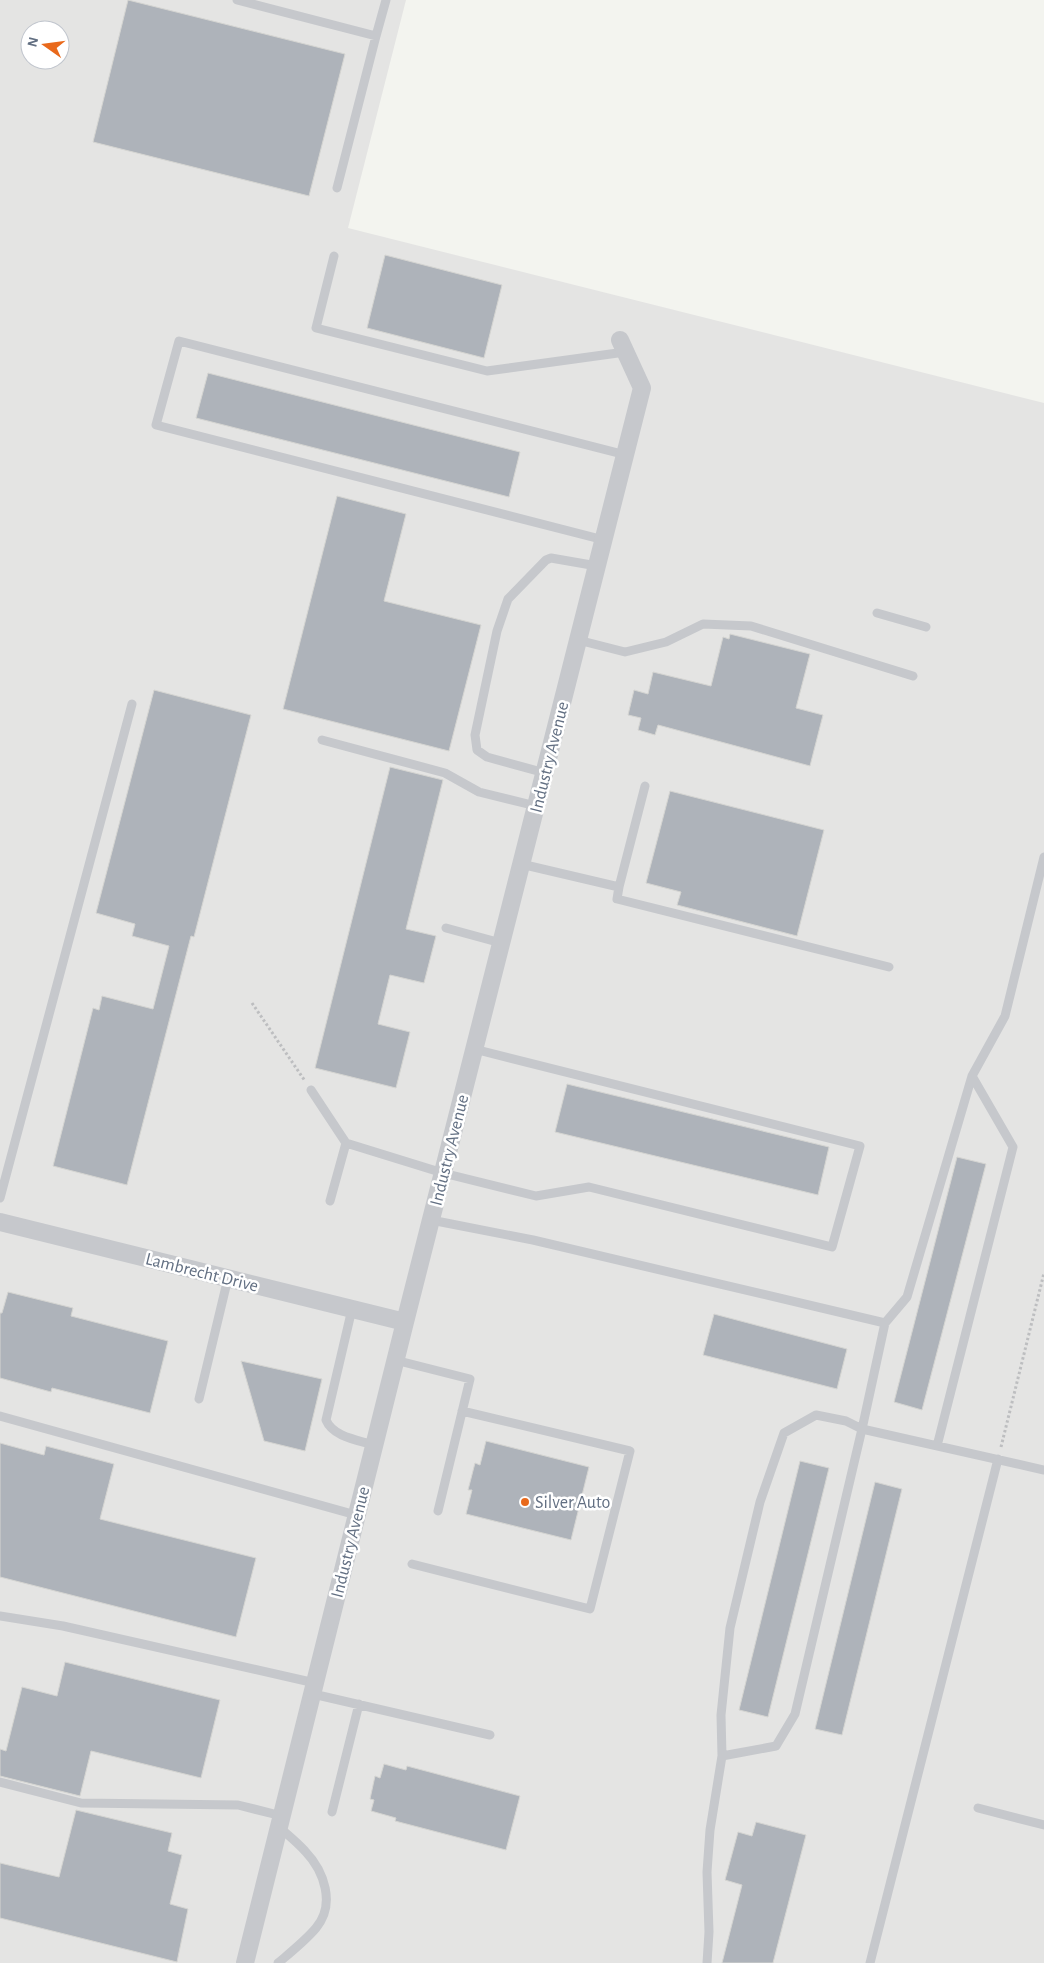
<svg xmlns="http://www.w3.org/2000/svg" width="1044" height="1963" font-family="'Alegreya Sans',sans-serif">
<style>
.built{fill:#e4e4e3;fill-rule:evenodd}
.building{fill:#aeb3ba;stroke:#d5d5d2}
.lines{fill:none;stroke-linecap:round;stroke-linejoin:round}
.path{stroke:#bdbec0;stroke-width:3;stroke-dasharray:2.5 2.5;stroke-linecap:butt}
.service{stroke:#c6c8cc;stroke-width:9}
.minor{stroke:#c6c8cc;stroke-width:18}
.poi-dot{fill:#e9691b;stroke:#fff;stroke-width:2}
.labels{text-anchor:middle;stroke-width:5;stroke-linejoin:round;paint-order:stroke}
.street-label{font-size:18px;fill:#626f82;stroke:#fff}
.poi-label{font-size:18px;fill:#626f82;stroke:#fff;text-anchor:start}
</style>
<rect width="100%" height="100%" fill="#f3f4ef"/>
<path class="built" d="M0,0H406L348,228L1044,403V1963H0ZM30,30H60V60H30Z"/>
<path class="building" d="M128,0L345,54L309,196L93,142Z
M385,255L502,285L484,358L367,328Z
M208,373L520,452L509,497L196,418Z
M337,496L406,514L384,601L481,625L449,751L283,709Z
M730,634L810,654L796,708L823,715L810,766L658,725L655,735L638,730L641,718L628,715L634,690L648,694L653,672L711,686L723,637L729,639Z
M154,690L251,715L194,937L191,936L127,1185L53,1166L93,1008L99,1010L102,996L153,1009L169,946L132,936L135,924L96,913Z
M390,767L443,780L406,929L436,936L424,983L390,975L378,1024L410,1032L396,1088L315,1068Z
M670,791L824,830L797,936L677,905L681,892L646,883Z
M567,1084L829,1147L818,1195L555,1132Z
M957,1157L986,1164L922,1410L894,1402Z
M8,1292L73,1308L71,1316L168,1341L150,1413L52,1388L51,1392L0,1378V1313H2Z
M714,1314L847,1349L837,1389L703,1355Z
M241,1361L322,1379L305,1451L264,1441Z
M486,1441L589,1467L571,1540L466,1514L472,1490H468L475,1463L480,1465Z
M0,1443L44,1455L46,1446L114,1464L100,1519L256,1558L236,1637L0,1577Z
M800,1461L829,1468L768,1717L739,1710Z
M875,1482L902,1489L842,1735L815,1729Z
M65,1662L220,1700L201,1778L91,1751L80,1796L0,1776V1749L6,1751L22,1687L57,1696Z
M384,1764L406,1770L407,1766L520,1796L506,1850L395,1821L396,1818L371,1811L374,1800L370,1799L375,1776L380,1778Z
M76,1810L172,1833L168,1851L182,1855L170,1904L188,1909L177,1962L0,1918V1863L59,1877Z
M756,1822L806,1835L773,1963H722L742,1885L725,1880L738,1832L752,1836Z"/>
<g class="lines">
<path class="path" d="M252,1003L305,1081
M1001,1447L1044,1273"/>
<path class="service" d="M237,0L376,36L386,0
M337,188L376,36
M334,256L316,328L487,371L625,352
M604,540L156,425L179,341L626,455
M877,613L926,627
M578,640L625,652L666,642L703,624L751,626L913,676
M322,740L445,773L479,792L536,806
M545,773L487,757L477,750L475,735L497,631L508,599L546,560L551,558L597,566
M521,864L619,887L645,786
M619,887L617,899L889,967
M446,928L501,943
M311,1090L346,1143L443,1173L536,1196L589,1187L832,1247L860,1146L474,1049
M0,1198L132,704
M330,1201L346,1143
M431,1220L533,1240L885,1323L862,1429L1044,1470
M352,1309L326,1420C333,1437 358,1440 374,1445
M885,1323L907,1297L972,1076L1005,1016L1044,857
M395,1360L470,1379L438,1511
M199,1399L228,1278
M0,1416L356,1515
M937,1446L1013,1147L972,1076
M412,1564L590,1609L630,1451L462,1411
M0,1616L63,1626L315,1683
M313,1694L490,1735
M0,1782L81,1803L238,1805L282,1816
M978,1808L1044,1825
M332,1812L359,1704
M278,1963C291,1952 305,1941 316,1928C336,1904 324,1871 305,1851C297,1842 288,1835 279,1827
M707,1963L709,1932L707,1872L710,1830L722,1756L721,1715L730,1628L760,1502L784,1433L816,1415L846,1421L862,1429L795,1714L776,1746L722,1756
M870,1963L998,1459"/>
<path class="minor" d="M0,1222L405,1322
M245,1963L405,1322L642,388L620,340"/>
</g>
<circle class="poi-dot" cx="525" cy="1502" r="5"/>
<g class="labels">
<g class="street-label">
<text transform="translate(549 757) rotate(-76)" y="6">Industry Avenue</text>
<text transform="translate(449 1150) rotate(-76)" y="6">Industry Avenue</text>
<text transform="translate(202 1272) rotate(14)" y="6">Lambrecht Drive</text>
<text transform="translate(350 1542) rotate(-76)" y="6">Industry Avenue</text>
</g>
<g class="poi-label">
<text x="535" y="1508">Silver Auto</text>
</g>
</g>
<g transform="translate(45 45) rotate(284)"><circle r="24" fill="#ffffff" stroke="#c0c5cd"/>
<path d="M0-4L9 19L0 12L-9 19Z" fill="#e9691b"/>
<text y="-8" font-size="14" font-weight="bold" text-anchor="middle" fill="#626f82">N</text>
</g>
</svg>
